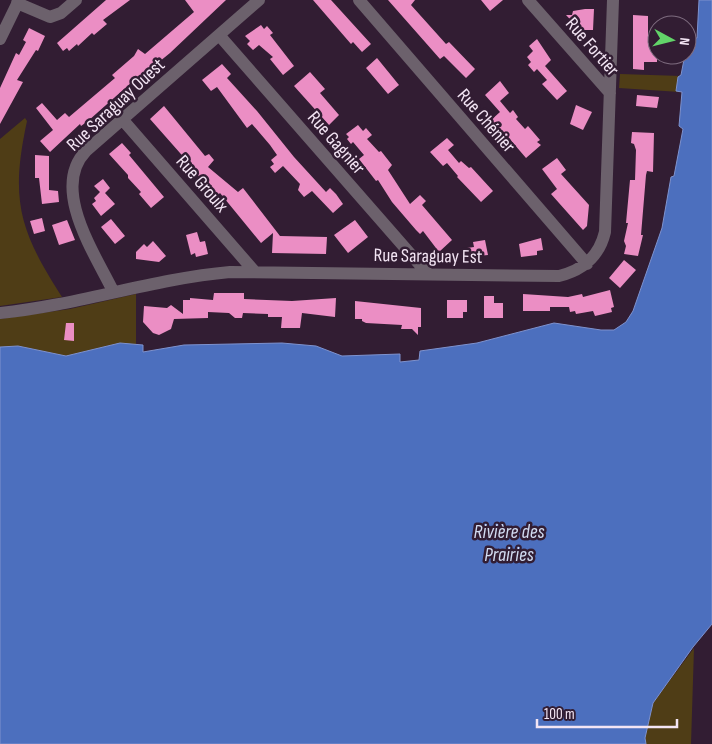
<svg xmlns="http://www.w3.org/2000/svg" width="712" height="744" font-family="'Sofia Sans Condensed',sans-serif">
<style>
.green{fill:#4f3d16}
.water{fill:#4c6fbe;stroke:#7e92ce}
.building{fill:#eb8ec4}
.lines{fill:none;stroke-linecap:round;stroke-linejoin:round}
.minor{stroke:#6c616c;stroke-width:12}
.labels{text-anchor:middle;stroke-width:5;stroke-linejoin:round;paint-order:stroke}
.street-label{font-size:19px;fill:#f3e5f4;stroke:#321d33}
.water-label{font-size:20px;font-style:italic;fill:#d2dcf2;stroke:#321d33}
</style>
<rect width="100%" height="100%" fill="#321d33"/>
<path class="green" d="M620,74L681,76L680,92L619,88Z
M25,118L27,121C10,200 19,230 62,297L0,306V139Z
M136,294V345L120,343L66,356L18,346L0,347V319L70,309Z
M694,648L691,744H646L645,738L653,703Z"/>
<path class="water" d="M699,0H712V624L693,647L653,703L645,738L646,744H0V347L18,346L66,356L120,343L143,345V352L184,345L282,343L316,346L342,356L400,354V362L419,360L420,351L477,343L554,323L601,330H614L626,322L633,311L662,228L671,177L674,176L683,129L679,126L682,92L676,91L678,77L681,75L688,39L697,38Z"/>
<path class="building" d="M106,0H130L103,20L107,24L94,35L92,33L78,46L77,44L69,51L67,48L63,51L57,43Z
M185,0H226L170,53L133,83L132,82L88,121L81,126L80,124L50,152L40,141L53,130L36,108L42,103L57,120L65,113L69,117L115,78L112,75L134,56L138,49L145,54L194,12Z
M313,0H331L371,44L362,52L353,42L351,44Z
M388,0H415L411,5L446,44L449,42L475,69L466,78L444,56L440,59Z
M481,0H503L490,11Z
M585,9H594L593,30H580L566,15H572L573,11Z
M633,15L648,16V43H657V62H644V70L633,69Z
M261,25L264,29L267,26L273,33L270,35L294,66L283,75L270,59L273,57L259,45L253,50L247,44L250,41L245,36Z
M29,28L45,36L38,51L36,50L17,80L23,82L0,124V88L16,53L19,55L26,42L23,40Z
M537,39L551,60L545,66L567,91L557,100L542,84L547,80L537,69L534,72L528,65L531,62L527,57L533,51L529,46Z
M377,58L399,85L388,94L366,68Z
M222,64L231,74L227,78L257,111L294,157L326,192L330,188L336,194L343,204L333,213L312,191L304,197L298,190L300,184L283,166L275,173L270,167L274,164L271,160L277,155L270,145L252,124L247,128L217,87L211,91L202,80Z
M310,72L325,89L320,93L339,115L329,125L294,86Z
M500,81L509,93L500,101L510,113L513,110L518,117L516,119L525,129L528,126L540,140L537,142L541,145L526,158L502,130L497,129L490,121L500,112L485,95Z
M637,95L659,97L657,108L636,106Z
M576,105L592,112L583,130L570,124Z
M164,106L205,156L209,154L214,160L208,167L238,192L243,188L280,236L327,237L326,254L272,253L273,233L261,243L220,193L218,195L196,174L195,170L150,119Z
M358,125L363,131L366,128L372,135L367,139L379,152L381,151L392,165L388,170L410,204L420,195L426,201L422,205L452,240L439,252L423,231L420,234L416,230L392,202L378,180L376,181L359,159L364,155L353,142L351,144L347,139L349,137L346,134Z
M632,132L654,133L653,172L647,171L646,175L641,235H643L638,256L624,254L626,246L624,241L628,223H626L630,180H635L636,150L634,144L631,143Z
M447,138L454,145L448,150L459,163L461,161L469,168L471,167L493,191L481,202L457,177L458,176L447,163L443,166L430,152Z
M122,143L131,153L129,155L164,197L151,208L139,194L141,192L128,178V175L109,154Z
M35,155L49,156V190L58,191L59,202L42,204L39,178H35Z
M557,158L566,170L561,174L589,205L587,226L583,230L551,194L557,189L542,169Z
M103,179L110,188L105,193L115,204L101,216L92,204L96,201L94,198L100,192L94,186Z
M42,218L45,231L34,234L30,221Z
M111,219L125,236L115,244L101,227Z
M67,220L75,240L59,245L52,225Z
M355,220L368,237L348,253L334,235Z
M197,232L200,242L205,241L208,254L196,257L195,253L191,255L186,235Z
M541,238L543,250L537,251V255L521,257L519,244Z
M485,240L488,255L468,257L467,248L474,247L473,242Z
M153,241L166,256L159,262L136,259V252L144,244L147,247Z
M624,260L636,270L620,288L609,278Z
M610,290L614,307L611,308L612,312L595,316L593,311L576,314L575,311L570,312L569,307H550V311H523V294L568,297L582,294L583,297Z
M214,293H244V299L292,301L336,298L335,317L302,313L300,328H281L282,317H268V314L243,313L242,318H235L229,313L208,312V318L174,319L171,329L159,335L153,333L143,322L144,306L167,308L171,305L183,314V300H190V298L213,300Z
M484,296H494V303H503V318H484Z
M447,300H467V312H463V318H447Z
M355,301L421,308V327H418V335L412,329H401L402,325L366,323L362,321V319H355Z
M66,323H74V341L64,340Z"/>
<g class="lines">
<path class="minor" d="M359,0L587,264
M528,0L610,93
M17,3L50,17L61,13L76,0
M219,35L427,273
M0,39L19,0
M122,119L255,272
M113,291C95,254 50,188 86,151L259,0
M0,313C78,305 152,279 230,272L559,276C583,270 599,257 605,232L613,0"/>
</g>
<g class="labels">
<g class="street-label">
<text transform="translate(593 46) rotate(49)" y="7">Rue Fortier</text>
<text transform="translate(115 104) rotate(-43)" y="7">Rue Saraguay Ouest</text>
<text transform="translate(487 120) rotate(49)" y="7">Rue Chénier</text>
<text transform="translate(337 142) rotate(49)" y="7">Rue Gagnier</text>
<text transform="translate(203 183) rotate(49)" y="7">Rue Groulx</text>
<text transform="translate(428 255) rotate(1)" y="7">Rue Saraguay Est</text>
</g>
<g class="water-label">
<text x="509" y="538">Rivière des<tspan x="509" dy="23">Prairies</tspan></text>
</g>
</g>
<g transform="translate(672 40) rotate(97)"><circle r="24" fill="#321d33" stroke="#7f6d80"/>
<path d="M0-4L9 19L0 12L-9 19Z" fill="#62d469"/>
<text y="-8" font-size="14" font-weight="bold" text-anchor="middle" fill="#f3e5f4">N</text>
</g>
<path d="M537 719v8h140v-8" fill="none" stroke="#f3e5f4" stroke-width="2.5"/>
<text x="544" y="719" font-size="15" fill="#f3e5f4" stroke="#321d33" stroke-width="4" paint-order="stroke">100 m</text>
</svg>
